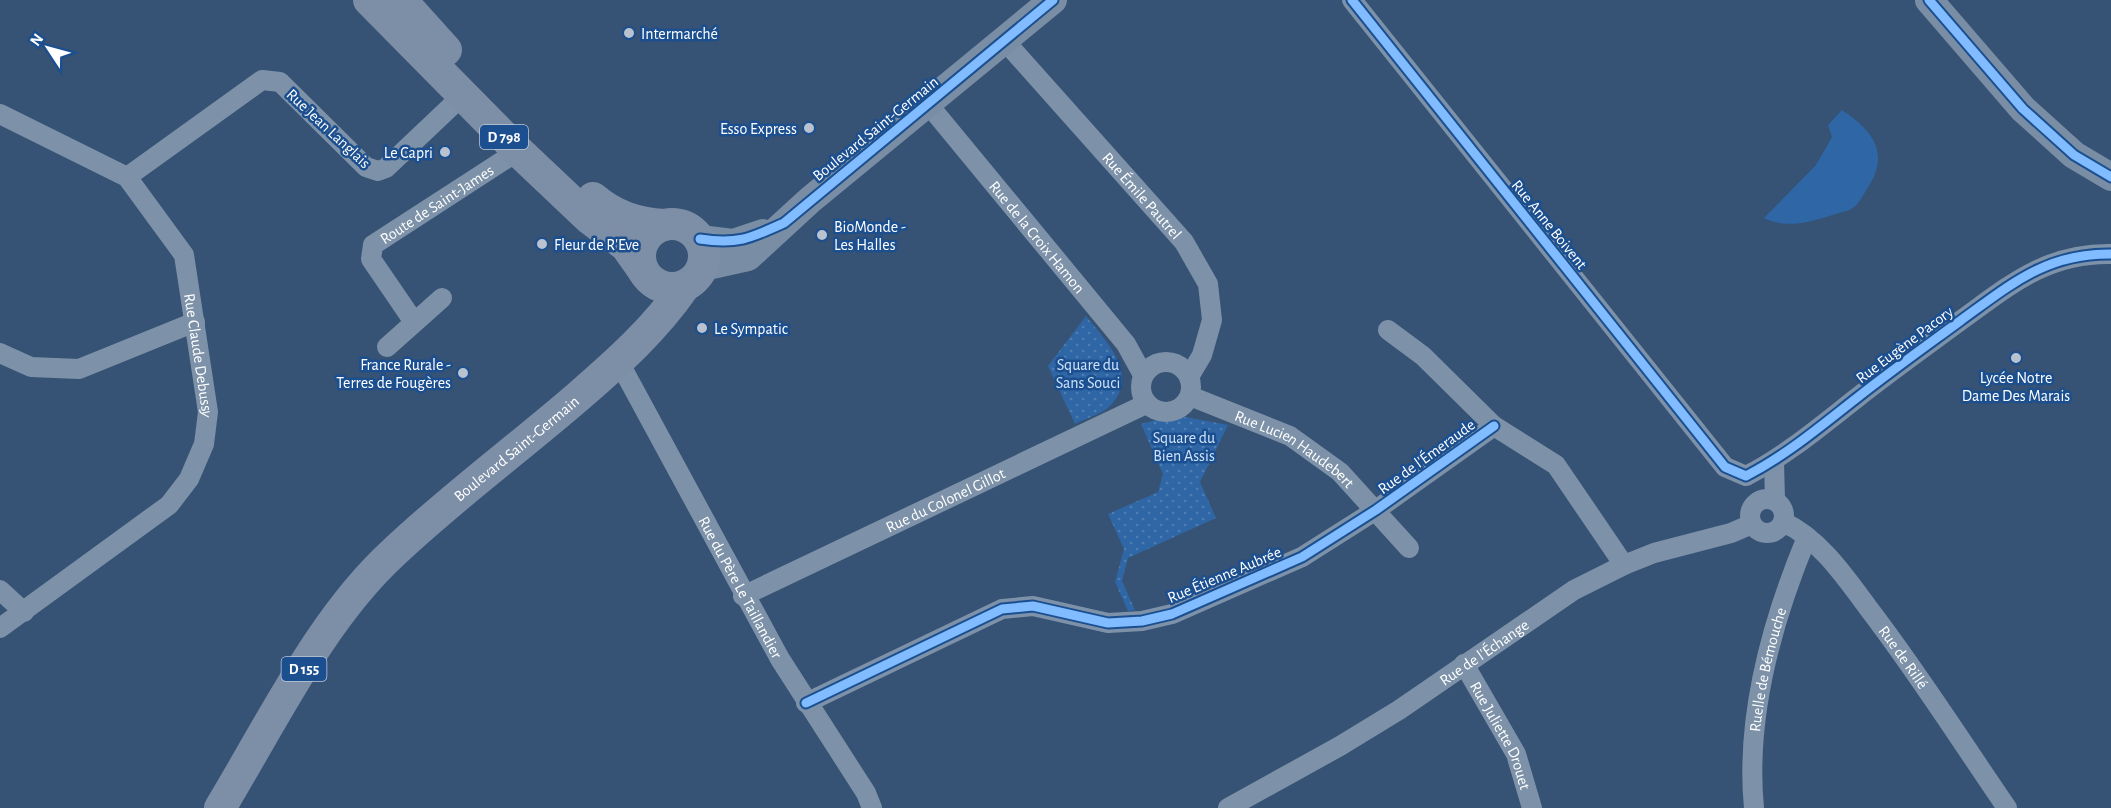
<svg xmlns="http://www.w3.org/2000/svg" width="2111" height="808" font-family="'Alegreya Sans',sans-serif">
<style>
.grass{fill:#2f66a5}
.garden{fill:url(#garden-dots)}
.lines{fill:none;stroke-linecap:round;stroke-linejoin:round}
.minor{stroke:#7d92a8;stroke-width:20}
.secondary{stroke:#798da4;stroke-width:28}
.primary{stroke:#7d8ea7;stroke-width:32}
.cycleway-casing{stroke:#1b4f8f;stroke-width:13}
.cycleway{stroke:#80bcff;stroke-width:9}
.poi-dot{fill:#b9c2ce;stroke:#1b4f8f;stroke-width:2}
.labels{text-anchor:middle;stroke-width:5;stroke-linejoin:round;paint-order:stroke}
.shield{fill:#1b4f8f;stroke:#bbcadd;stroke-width:1.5}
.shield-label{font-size:15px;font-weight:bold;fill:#fff}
.poi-label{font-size:16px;fill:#fff;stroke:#1b4f8f;text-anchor:start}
.street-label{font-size:16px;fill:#fff;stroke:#1b4f8f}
.park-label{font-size:16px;fill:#cfe3fa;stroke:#1b4f8f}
</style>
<defs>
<pattern id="garden-dots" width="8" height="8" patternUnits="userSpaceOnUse" patternTransform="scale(1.5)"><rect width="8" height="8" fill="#2f66a5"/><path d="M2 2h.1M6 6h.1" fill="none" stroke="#4e7db2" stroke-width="1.8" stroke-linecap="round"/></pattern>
</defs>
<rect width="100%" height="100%" fill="#365274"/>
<path class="grass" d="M1842,110C1873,131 1891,153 1867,189C1863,195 1859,204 1853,208C1849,211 1841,212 1836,214C1812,221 1789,230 1764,218L1816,165L1832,137L1828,125Z"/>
<path class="garden" d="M1086,316C1106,341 1141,376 1109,407C1101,414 1085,419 1075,424L1048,366Z
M1186,417L1228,425L1200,482L1216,518L1128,558L1122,581L1135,610L1128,611L1115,582L1124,549L1108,514L1158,492L1163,474L1141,424L1160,419Z"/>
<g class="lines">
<g class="minor">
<path d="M1352,0L1725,467L1746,476C1787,455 1822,425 1858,397C1891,371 1926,346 1960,321C2010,285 2046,253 2111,254"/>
<path id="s1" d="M1004,40L1184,242L1208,284L1212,320L1202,355L1189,377"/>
<path id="s2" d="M928,104L1126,344L1143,375"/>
<path id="s3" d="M0,114L127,177L184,255L208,412L204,444L189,479L169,505L0,628"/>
<path d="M127,177L262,80L280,82L366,167L378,171L386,168L462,96"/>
<path id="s4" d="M414,322L371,259L373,245L518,151"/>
<path d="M1388,330L1423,356L1494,426L1556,465L1624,565"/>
<path d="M387,347L442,298"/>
<path d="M0,353L31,367L79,369L195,322"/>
<circle cx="1166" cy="387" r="25"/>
<path id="s5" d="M619,362L780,659L866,793L872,808"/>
<path id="s6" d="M1190,396L1290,436L1340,472L1409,548"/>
<path d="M1774,461L1775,500"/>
<circle cx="1767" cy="516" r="17"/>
<path id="s7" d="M1783,522C1819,538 1846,578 1869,609C1918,673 1961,741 2007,808"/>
<path d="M0,590L24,612"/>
<path id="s8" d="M743,596L1146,404"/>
<path id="s9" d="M1464,664L1516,754L1532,808"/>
<path d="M806,703L1002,609L1033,606L1108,623L1142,621L1172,614L1302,557L1376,510L1494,426"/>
<path id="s10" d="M1228,808L1340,746L1399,710L1574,590L1624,565L1654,553L1731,533L1752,524"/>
<path id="s11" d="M1754,808C1745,716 1772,621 1807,537"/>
</g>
<path class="secondary" d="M1929,0L2023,109L2074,155L2111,177
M700,239L733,243L763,233
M703,267L748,257L810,200L1053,0"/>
<g class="primary">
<path d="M369,0L518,151L590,219L626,246L643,270"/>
<path d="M401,0L446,50"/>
<path d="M593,198C614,216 636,223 664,225"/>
<circle cx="672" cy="256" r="32"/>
<path id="s12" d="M220,808C271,724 321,619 393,553C452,497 519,448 580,395C618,362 655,329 684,287"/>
</g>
<g class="cycleway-casing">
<path id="cycleway" d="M1352,0L1725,467L1746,476C1787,455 1822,425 1858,397C1891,371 1926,346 1960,321C2010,285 2046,253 2111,254
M1929,0L2023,109L2074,155L2111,177
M700,239C737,245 751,238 784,223L1053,0
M806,703L1002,609L1033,606L1108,623L1142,621L1172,614L1302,557L1376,510L1494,426"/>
</g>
<use href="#cycleway" class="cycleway"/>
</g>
<g class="poi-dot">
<circle cx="629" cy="33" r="6"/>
<circle cx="809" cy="128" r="6"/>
<circle cx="445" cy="152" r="6"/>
<circle cx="822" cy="235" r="6"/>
<circle cx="542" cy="244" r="6"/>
<circle cx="702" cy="328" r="6"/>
<circle cx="2016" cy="358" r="6"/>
<circle cx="463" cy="373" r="6"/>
</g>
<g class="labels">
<g class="shield">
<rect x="480" y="125" width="48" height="24" rx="4.5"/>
<rect x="281.5" y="657" width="45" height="24" rx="4.5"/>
</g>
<g class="shield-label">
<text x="504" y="142">D 798</text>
<text x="304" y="674">D 155</text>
</g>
<g class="poi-label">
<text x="641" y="39">Intermarché</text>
<text x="797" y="134" text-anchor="end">Esso Express</text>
<text x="433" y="158" text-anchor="end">Le Capri</text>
<text x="834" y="232">BioMonde -<tspan x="834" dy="18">Les Halles</tspan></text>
<text x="554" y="250">Fleur de R'Eve</text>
<text x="714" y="334">Le Sympatic</text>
<text x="451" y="370" text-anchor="end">France Rurale -<tspan x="451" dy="18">Terres de Fougères</tspan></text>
<text x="2016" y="383" text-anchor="middle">Lycée Notre<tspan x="2016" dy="18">Dame Des Marais</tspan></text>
</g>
<g class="street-label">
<text transform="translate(329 128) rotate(43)" y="6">Rue Jean Langlais</text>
<text transform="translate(875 128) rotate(-39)" y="6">Boulevard Saint-Germain</text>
<text dy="6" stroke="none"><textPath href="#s1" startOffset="208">Rue Émile Pautrel</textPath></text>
<text dy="6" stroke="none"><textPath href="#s4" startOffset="166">Route de Saint-James</textPath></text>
<text transform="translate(1550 224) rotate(51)" y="6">Rue Anne Boivent</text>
<text dy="6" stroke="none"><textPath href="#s2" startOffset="172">Rue de la Croix Hamon</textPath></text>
<text transform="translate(1904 344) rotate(-37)" y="6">Rue Eugène Pacory</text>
<text dy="6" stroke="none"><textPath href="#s3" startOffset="340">Rue Claude Debussy</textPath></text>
<text dy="6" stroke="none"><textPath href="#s12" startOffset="471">Boulevard Saint-Germain</textPath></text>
<text dy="6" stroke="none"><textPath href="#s6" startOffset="118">Rue Lucien Haudebert</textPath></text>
<text transform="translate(1426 456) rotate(-36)" y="6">Rue de l'Émeraude</text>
<text dy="6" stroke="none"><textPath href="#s8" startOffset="224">Rue du Colonel Gillot</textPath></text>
<text transform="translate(1224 574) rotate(-23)" y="6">Rue Étienne Aubrée</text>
<text dy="6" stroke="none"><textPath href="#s5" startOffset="256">Rue du Père Le Taillandier</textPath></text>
<text dy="6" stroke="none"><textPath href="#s10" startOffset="300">Rue de l'Échange</textPath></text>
<text dy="6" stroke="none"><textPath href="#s7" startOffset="183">Rue de Rillé</textPath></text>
<text dy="6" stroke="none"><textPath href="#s11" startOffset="140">Ruelle de Bémouche</textPath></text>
<text dy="6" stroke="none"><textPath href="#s9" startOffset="81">Rue Juliette Drouet</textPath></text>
</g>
<g class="park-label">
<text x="1088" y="370">Square du<tspan x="1088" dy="18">Sans Souci</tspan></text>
<text x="1184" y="443">Square du<tspan x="1184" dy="18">Bien Assis</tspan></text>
</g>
</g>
<g transform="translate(48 48) rotate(306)" stroke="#1b4f8f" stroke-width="4.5" paint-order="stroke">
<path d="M0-4.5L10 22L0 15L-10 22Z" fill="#ffffff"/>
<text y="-9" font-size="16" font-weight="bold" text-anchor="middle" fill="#ffffff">N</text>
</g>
</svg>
